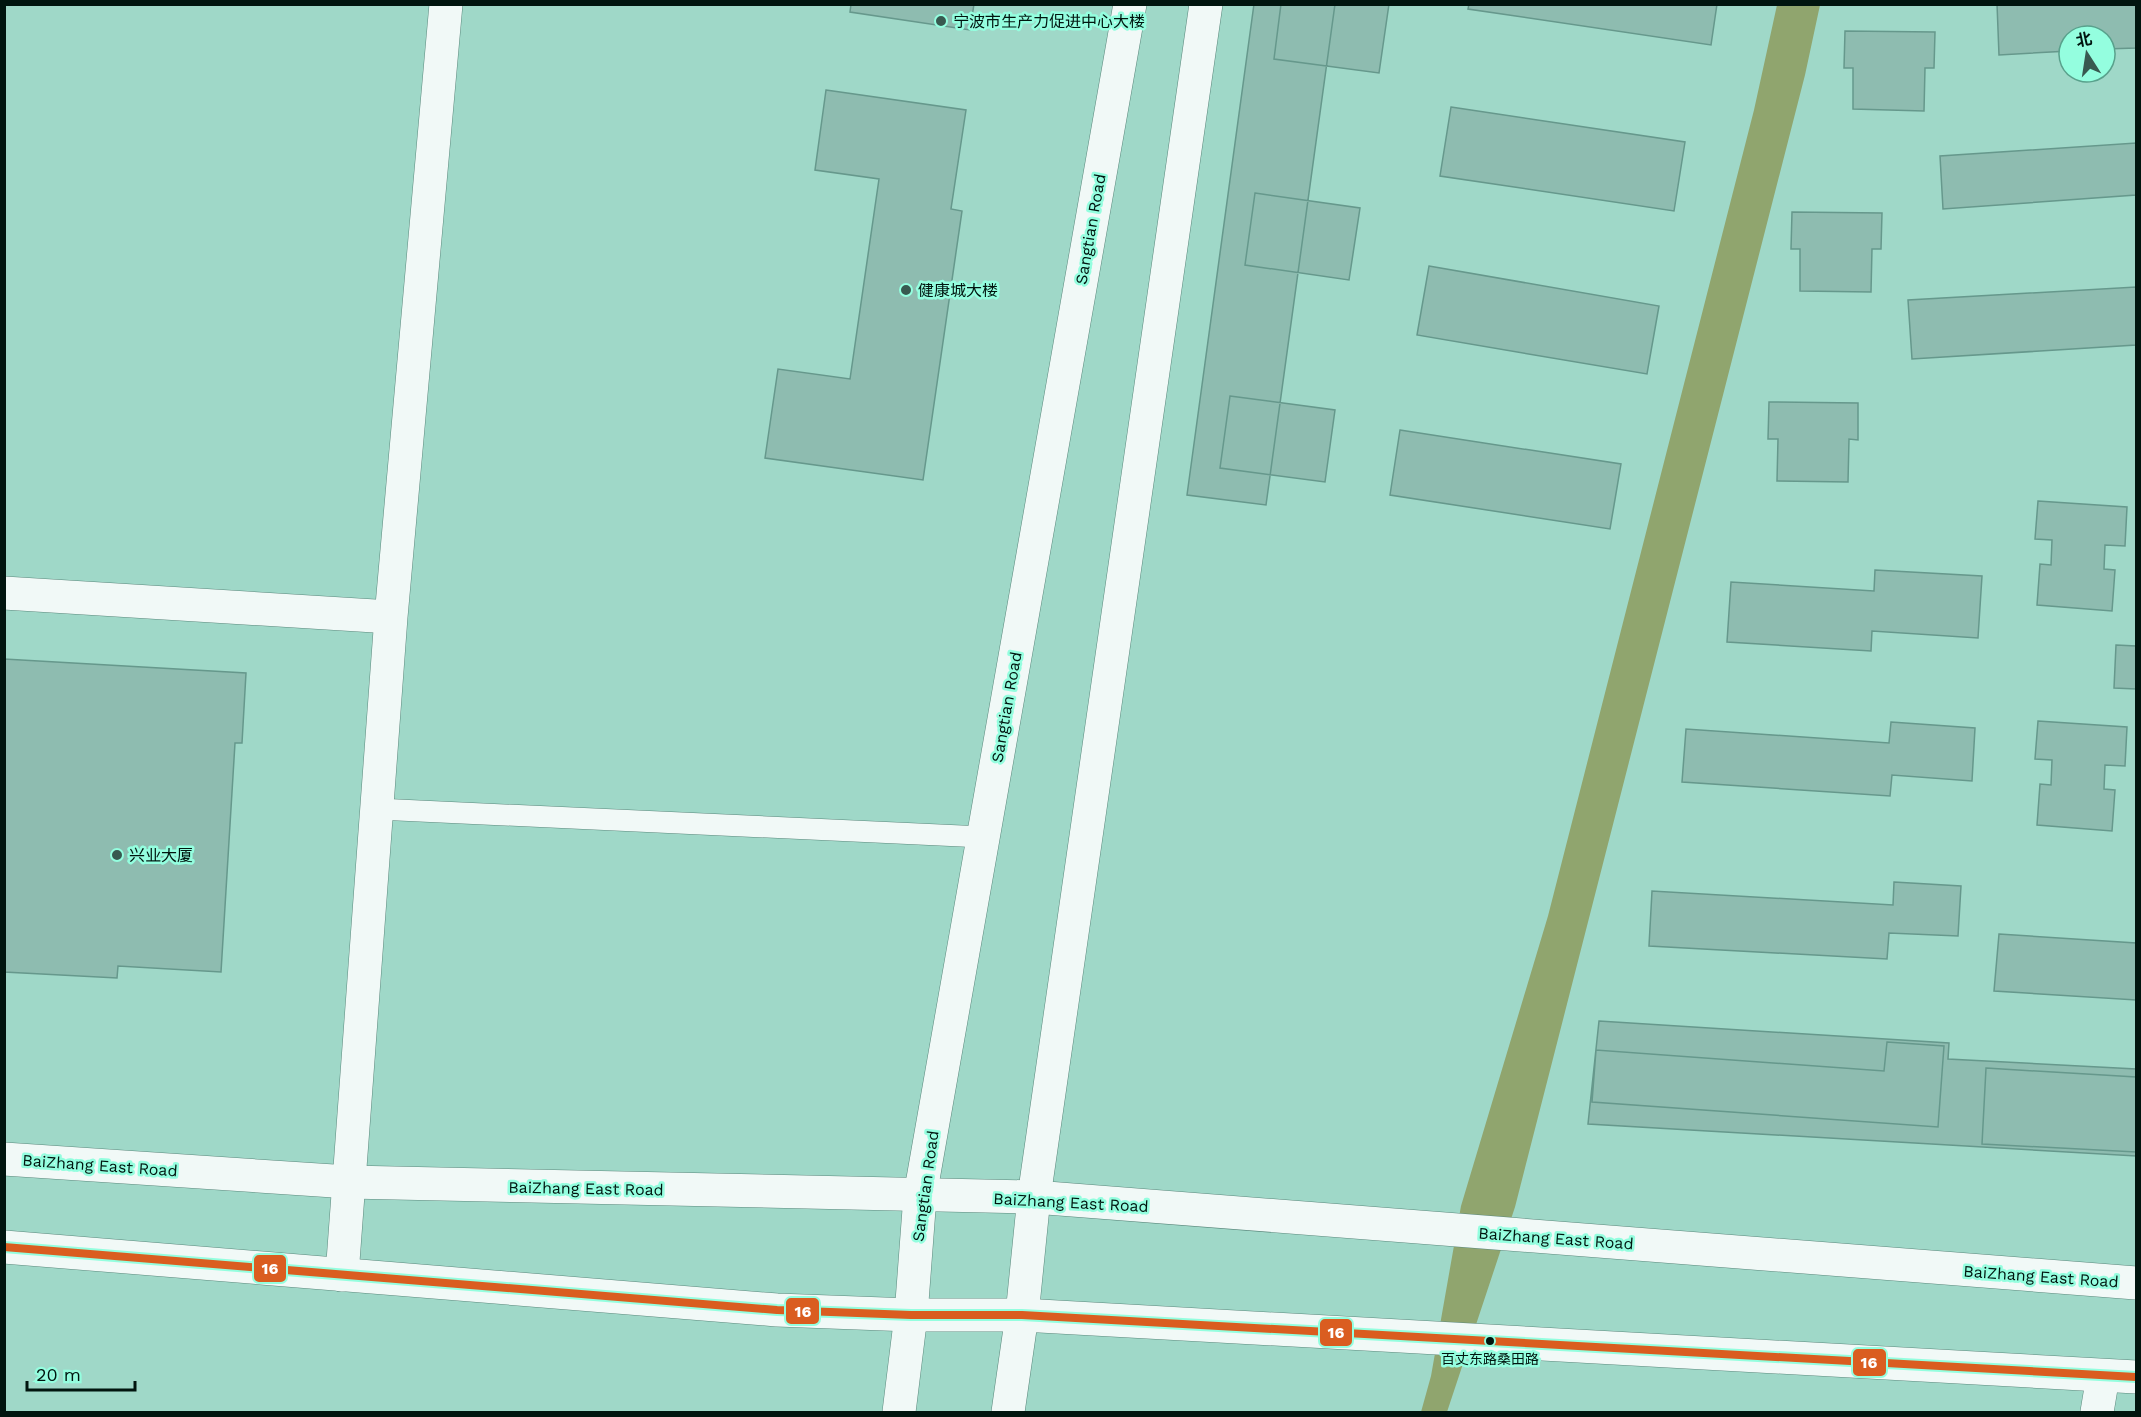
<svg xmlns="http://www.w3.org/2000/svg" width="2141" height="1417" font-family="'Work Sans','Noto Sans SC',sans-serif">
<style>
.water{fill:#90a56e}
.building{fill:#8ebcb0;stroke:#66988c;stroke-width:1.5}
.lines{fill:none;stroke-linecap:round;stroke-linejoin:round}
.service-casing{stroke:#5a887c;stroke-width:22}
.minor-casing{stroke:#5a887c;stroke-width:34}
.secondary-casing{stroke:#5a887c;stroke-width:34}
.primary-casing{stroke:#5a887c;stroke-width:34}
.service{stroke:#f1f9f7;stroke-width:21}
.minor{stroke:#f1f9f7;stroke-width:33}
.secondary{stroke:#f1f9f7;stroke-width:33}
.primary{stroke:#f1f9f7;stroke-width:33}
.bus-1-casing{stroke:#94fedf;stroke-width:12}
.bus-1{stroke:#da5d20;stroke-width:8}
.poi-dot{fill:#385950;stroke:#94fedf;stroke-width:2}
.bus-dot{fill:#01150f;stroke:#94fedf;stroke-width:2}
.labels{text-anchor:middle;stroke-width:5;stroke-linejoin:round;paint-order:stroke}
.bus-label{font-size:14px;fill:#01150f;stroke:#94fedf}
.poi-label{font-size:16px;fill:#01150f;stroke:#94fedf;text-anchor:start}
.street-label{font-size:16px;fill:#01150f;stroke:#94fedf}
.line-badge{stroke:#94fedf;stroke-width:2}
.badge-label{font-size:16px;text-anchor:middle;font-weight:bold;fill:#fff}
</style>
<rect width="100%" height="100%" fill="#9fd8c8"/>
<path class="water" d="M1777,5H1820L1805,75L1515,1207L1447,1412H1421L1431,1376L1461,1206L1548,916L1754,110Z"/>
<path class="building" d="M851,4H974L970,30L850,12Z
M1254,4H1335L1266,505L1187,495Z
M1281,4H1389L1379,73L1274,59Z
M1469,4H1717L1711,45L1468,9Z
M1997,4H2136V48L2105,49V36H2069V51L1999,55Z
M1845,31L1935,32L1934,68H1925L1924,111L1853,109V68H1844Z
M826,90L966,110L951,209L962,211L923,480L765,458L778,369L850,379L879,179L815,170Z
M1451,107L1685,142L1674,211L1440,176Z
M2136,143V195L1943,209L1940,156Z
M1255,193L1360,208L1349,280L1245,265Z
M1792,212L1882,213L1881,249H1872L1871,292L1800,291V249H1791Z
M1429,266L1659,306L1647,374L1417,335Z
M2136,287V345L1912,359L1908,300Z
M1230,396L1335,410L1325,482L1220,468Z
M1769,402L1858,403V440L1849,439L1848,482L1777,481L1778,439H1768Z
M1400,430L1621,464L1610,529L1390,495Z
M2038,501L2127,507L2125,546L2105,545L2104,569L2115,570L2112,611L2037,605L2040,564L2051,565L2052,540L2035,539Z
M1875,570L1982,576L1978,638L1872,631L1871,651L1727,642L1731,582L1874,591Z
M2116,645L2136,646V689L2114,688Z
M4,659L246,673L242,743H235L221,972L118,966L117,978L4,972Z
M2038,721L2127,727L2125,766L2105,765L2104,789L2115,790L2112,831L2037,825L2040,784L2051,785L2052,760L2035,759Z
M1891,722L1975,728L1972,781L1892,775L1890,796L1682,782L1686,729L1889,743Z
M1894,882L1961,886L1958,936L1889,933L1887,959L1649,946L1652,891L1893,905Z
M1999,934L2136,943V1000L1994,991Z
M1599,1021L1949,1043L1948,1059L2136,1069V1156L1588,1124Z
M1887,1042L1944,1046L1938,1127L1592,1102L1596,1050L1884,1071Z
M1986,1068L2136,1077V1152L1982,1144Z"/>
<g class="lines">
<g class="service-casing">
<path id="service" d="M377,809L983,837"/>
</g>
<g class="minor-casing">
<path id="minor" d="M4,593L391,617
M342,1275L391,617L446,4
M2097,1412L2103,1376"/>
</g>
<g class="secondary-casing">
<path id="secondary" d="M899,1412L911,1315L920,1196L1130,4
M1008,1412L1022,1315L1034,1197L1206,4"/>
</g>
<g class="primary-casing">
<path id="primary" d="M4,1159L349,1182L1034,1197L2136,1283
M4,1247L777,1310L911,1315H1022L2136,1377"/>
</g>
<use href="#service" class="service"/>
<use href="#minor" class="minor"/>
<use href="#secondary" class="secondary"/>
<use href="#primary" class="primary"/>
<g class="bus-1-casing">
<path id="bus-1" d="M4,1247L777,1310L911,1315H1022L2136,1377"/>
</g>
<use href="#bus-1" class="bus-1"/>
</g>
<g class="poi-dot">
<circle cx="941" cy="21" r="6"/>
<circle cx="906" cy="290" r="6"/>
<circle cx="117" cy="855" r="6"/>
</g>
<circle class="bus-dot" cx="1490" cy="1341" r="5"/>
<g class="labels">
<g class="bus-label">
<text x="1490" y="1364">百丈东路桑田路</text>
</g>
<g class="poi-label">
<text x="953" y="27">宁波市生产力促进中心大楼</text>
<text x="918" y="296">健康城大楼</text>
<text x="129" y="861">兴业大厦</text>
</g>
<g class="street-label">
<text transform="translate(1090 229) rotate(-80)" y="6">Sangtian Road</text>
<text transform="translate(1006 707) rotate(-80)" y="6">Sangtian Road</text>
<text transform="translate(100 1165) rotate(4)" y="6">BaiZhang East Road</text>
<text transform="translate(925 1186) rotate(-82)" y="6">Sangtian Road</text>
<text transform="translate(586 1188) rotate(1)" y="6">BaiZhang East Road</text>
<text transform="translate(1071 1202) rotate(3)" y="6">BaiZhang East Road</text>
<text transform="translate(1556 1238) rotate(4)" y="6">BaiZhang East Road</text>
<text transform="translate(2041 1276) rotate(4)" y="6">BaiZhang East Road</text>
</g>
</g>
<g class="line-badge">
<rect x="253" y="1254" width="34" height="29" rx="6" fill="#da5d20"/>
<rect x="785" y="1297" width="35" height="28" rx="6" fill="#da5d20"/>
<rect x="1319" y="1318" width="34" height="29" rx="6" fill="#da5d20"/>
<rect x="1852" y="1348" width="35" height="29" rx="6" fill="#da5d20"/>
</g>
<g class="badge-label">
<text x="270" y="1274">16</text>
<text x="803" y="1317">16</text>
<text x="1336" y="1338">16</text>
<text x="1869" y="1368">16</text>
</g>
<rect width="2141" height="1417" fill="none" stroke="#01150f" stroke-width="12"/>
<g transform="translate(2087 54) rotate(348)"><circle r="28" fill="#94fedf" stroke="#59a18c" stroke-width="1.5"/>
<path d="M0-4.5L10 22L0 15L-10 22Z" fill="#385950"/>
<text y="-9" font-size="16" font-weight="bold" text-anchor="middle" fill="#01150f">北</text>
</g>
<path d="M27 1381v9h108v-9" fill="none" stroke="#01150f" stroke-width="3"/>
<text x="36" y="1381" font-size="18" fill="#01150f" stroke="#94fedf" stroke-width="4.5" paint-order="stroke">20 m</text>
</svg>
